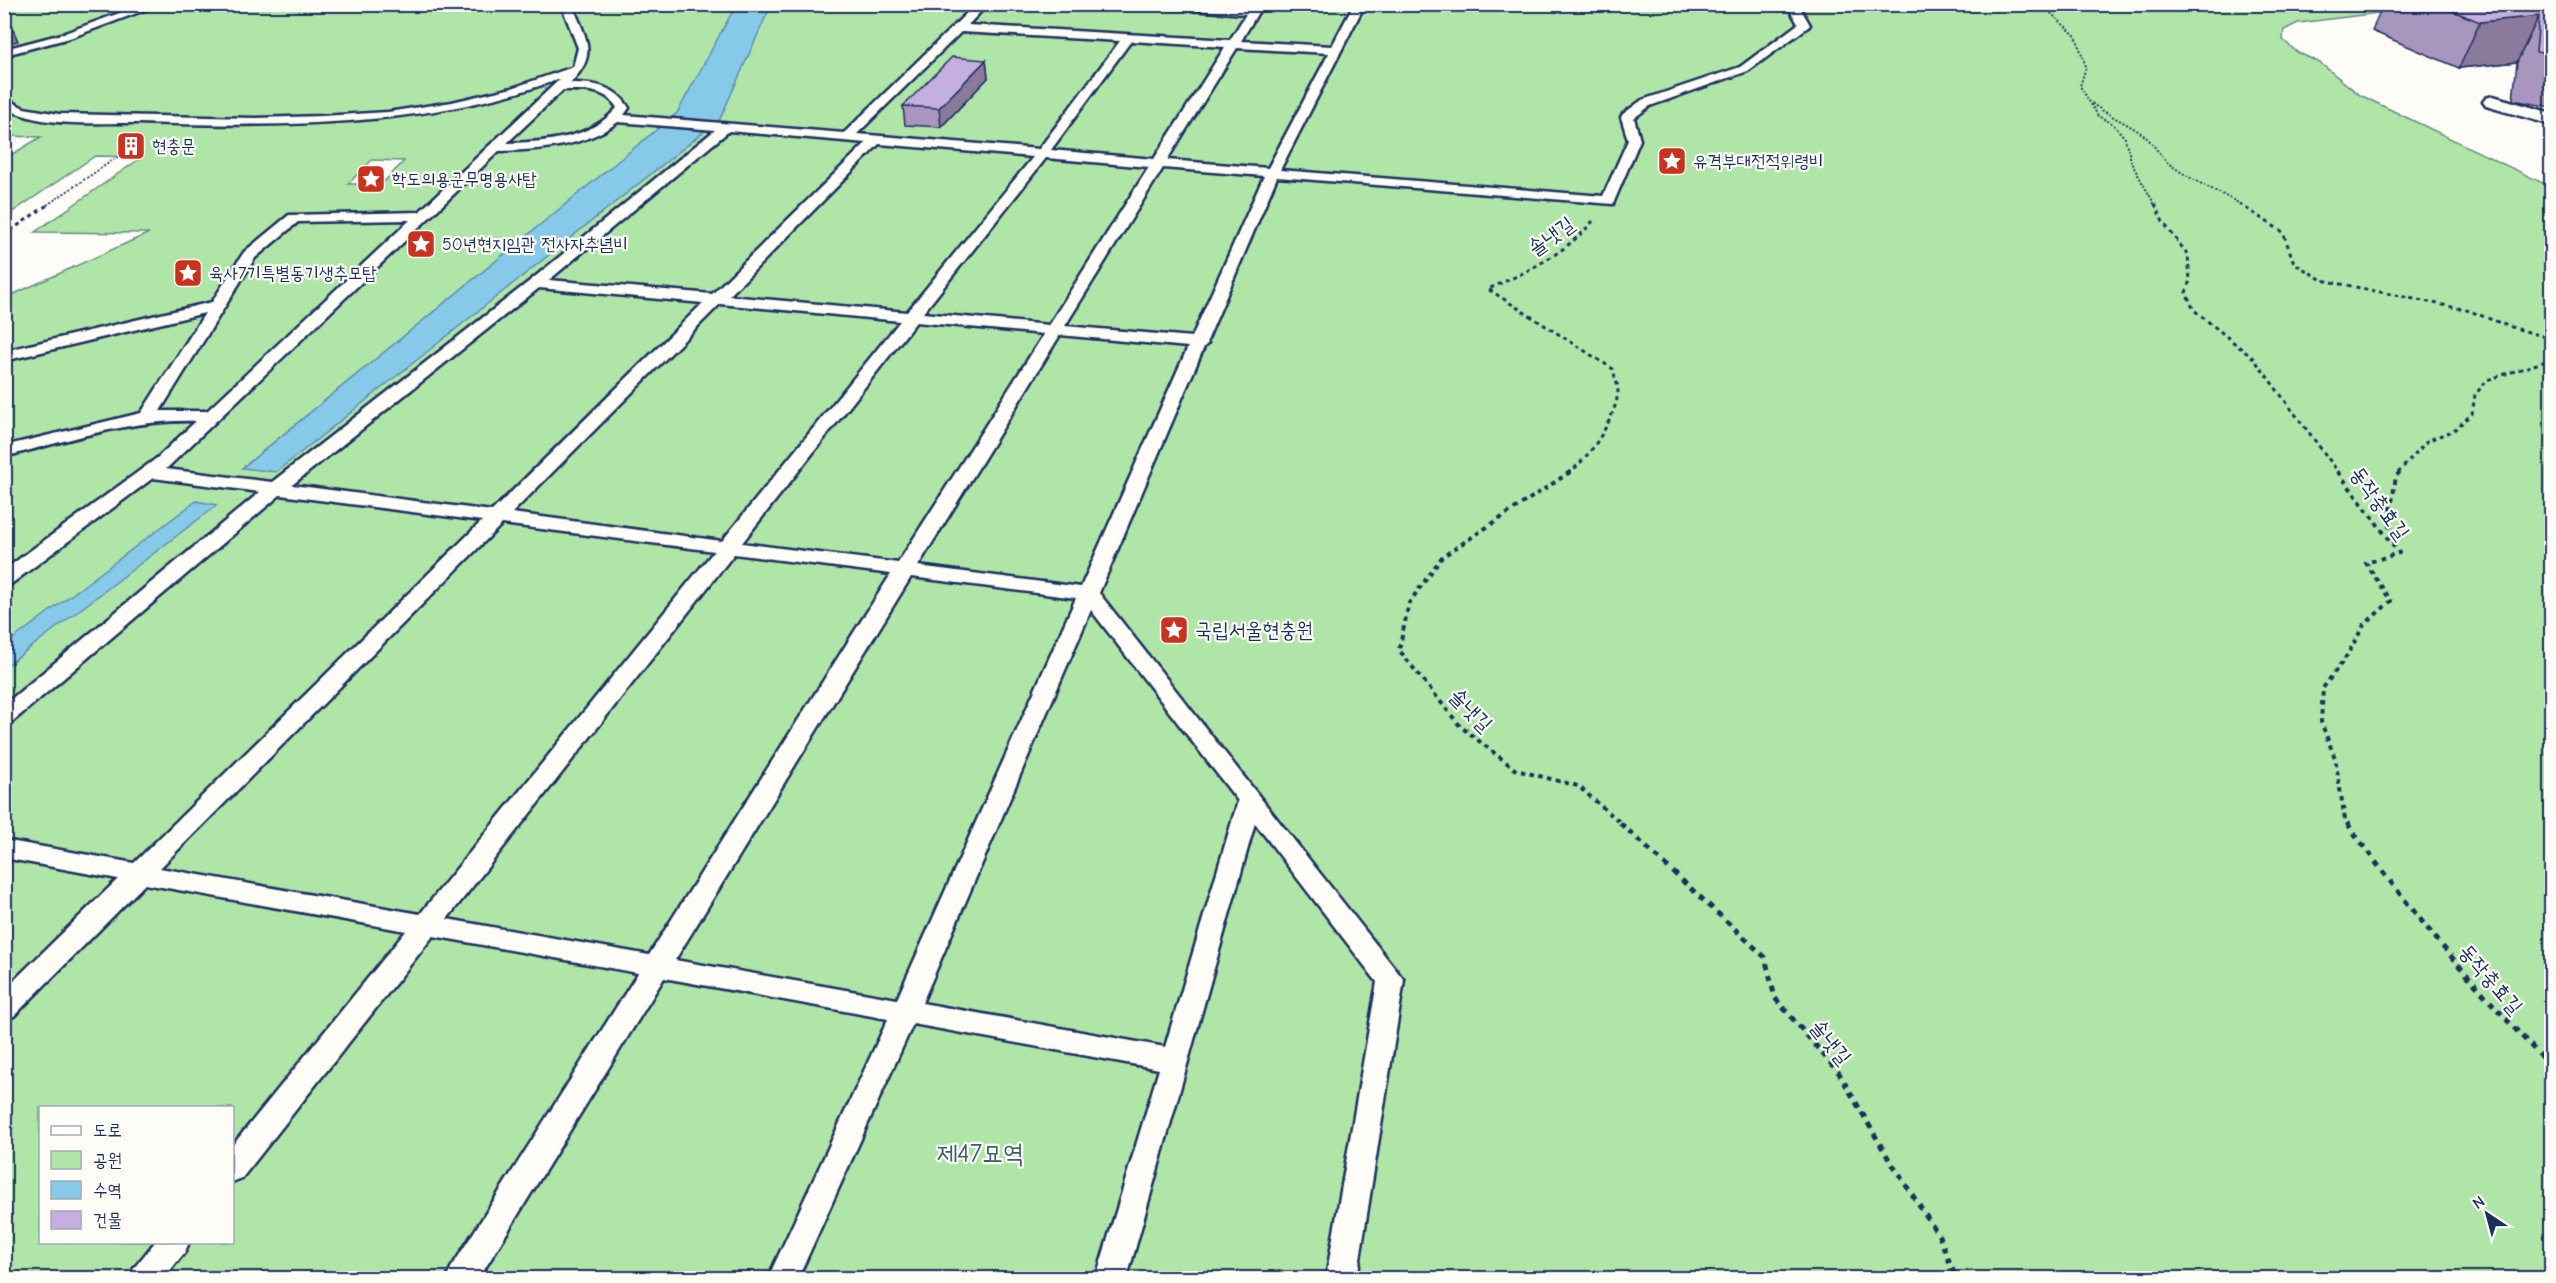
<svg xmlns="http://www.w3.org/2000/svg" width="2556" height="1283" font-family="'Comic Neue','Poor Story',sans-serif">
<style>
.green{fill:#afe6a8;stroke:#658a83;stroke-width:1.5;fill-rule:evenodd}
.water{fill:#87c9e8;stroke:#5c8bb1;stroke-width:1.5}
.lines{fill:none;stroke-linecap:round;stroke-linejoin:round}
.service-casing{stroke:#1b2f5e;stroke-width:5}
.minor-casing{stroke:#1b2f5e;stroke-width:5}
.path-far3{stroke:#1b2f5e;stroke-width:2;stroke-dasharray:2 2;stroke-linecap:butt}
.path-far2{stroke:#1b2f5e;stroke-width:3;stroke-dasharray:4 4;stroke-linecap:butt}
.path-far1{stroke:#1b2f5e;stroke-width:4;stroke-dasharray:4.5 4.5;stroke-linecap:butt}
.path{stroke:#1b2f5e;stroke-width:5;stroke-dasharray:6 6;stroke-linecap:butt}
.service{fill:#fdfcf7;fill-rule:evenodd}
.minor{fill:#fdfcf7;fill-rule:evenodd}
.wall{fill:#a996bf;stroke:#1b2f5e;stroke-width:1.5}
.shaded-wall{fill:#8a7a9b;stroke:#1b2f5e;stroke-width:1.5}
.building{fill:#c5afde;stroke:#1b2f5e;stroke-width:1.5}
.labels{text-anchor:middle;stroke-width:4.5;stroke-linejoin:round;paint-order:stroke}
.far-poi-label{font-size:18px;fill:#1b2f5e;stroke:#fdfcf7;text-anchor:start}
.street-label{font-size:21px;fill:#1b2f5e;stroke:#fdfcf7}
.poi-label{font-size:21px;fill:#1b2f5e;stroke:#fdfcf7;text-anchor:start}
.near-park-label{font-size:26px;fill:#405d70;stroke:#fdfcf7}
</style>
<rect width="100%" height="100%" fill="#fdfcf7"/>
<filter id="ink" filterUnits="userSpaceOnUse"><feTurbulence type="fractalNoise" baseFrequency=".0167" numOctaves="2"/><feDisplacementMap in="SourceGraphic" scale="12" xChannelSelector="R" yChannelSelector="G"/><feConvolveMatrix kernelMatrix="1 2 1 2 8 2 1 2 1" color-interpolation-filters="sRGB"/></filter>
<g filter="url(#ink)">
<path class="green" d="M5,5H2443L2298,23L2284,30L2283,40L2297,52L2320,63L2360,95L2551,187V1278H5V298L149,233L35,232L142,157L95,156L5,217V155H11L41,137L5,136ZM372,160L404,161L382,184H348ZM40,1108H232V1242H40Z"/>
<path class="water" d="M736,5H771L720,119L276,472L242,468L677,113Z
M196,501L217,505L5,667V645Z"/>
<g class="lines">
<g class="service-casing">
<path id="service" d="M144,4H161L70,38L13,53L4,60L5,49L62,34Z
M561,4H572C585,37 600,54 570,83C595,83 616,86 629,108L624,115L844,133L976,4H988L968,25L1230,40L1246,14L1150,7L1145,4L1250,8L1252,4H1263L1241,41L1332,46L1354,4H1365L1280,170L1603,196L1628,140L1621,117L1623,114L1642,100L1740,67L1798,24L1787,4H1798L1810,25L1808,27L1748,71L1650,106L1634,118L1640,140L1613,204L1277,177L1207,341L1208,343L1204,347L1099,593L1404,980L1357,1278H1326L1377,982L1255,823L1127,1278H1096L1159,1069L913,1024L798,1278H768L888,1019L664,978L479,1278H447L451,1268L638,973L433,936L242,1178L232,1182V1146L406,931L145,884L14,1016L4,1019V990L118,879L4,858V840L134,863L482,521L280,495L12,722L4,724V705L260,492L153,478L11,584L4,586V570L157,458L196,421C130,419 68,441 4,457V446L141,413L205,313L4,361V351L212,302L244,252L289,215L419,212L560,79C424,128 281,127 138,123C96,122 43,129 4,107V98L24,108L59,114L256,118L322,116L388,112L452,102L512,88L573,67L578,48ZM961,32L1120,41L1039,149L857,134ZM1131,41L1225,47L1154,159L1051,150ZM1237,48L1329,53L1268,168L1167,160ZM563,90C582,90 606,88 617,108C590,139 546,142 507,143ZM618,122L715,130L531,280L272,482L166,469L499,151C540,150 584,147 618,122ZM729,131L866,143L712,294L549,280ZM879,144L1033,157L907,312L729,296ZM1046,158L1149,167L1049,325L923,313ZM1163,168L1264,176L1192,337L1065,326ZM410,220L207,411H160L255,258L298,222ZM539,288L703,303L492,511L292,485ZM720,304L900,321L722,541L512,513ZM916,322L1044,334L898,563L742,543ZM1060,335L1188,347L1081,587L918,566ZM502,524L714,551L420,914L160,868ZM734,554L891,574L649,955L447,919ZM911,577L1076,598L897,999L675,960ZM1091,610L1238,801L1165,1047L922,1003Z
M155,1242H189L185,1252L164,1278H130L134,1268Z"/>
</g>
<g class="minor-casing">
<path id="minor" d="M2493,96L2552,113V125L2486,106L2483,102L2486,98Z"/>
</g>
<path class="path-far3" d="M2045,4L2044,7L2076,36L2086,67L2080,86L2098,116L2113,124L2125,138L2132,164L2155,205
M2092,103C2109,117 2133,125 2147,138C2156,147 2161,158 2172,166C2193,181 2219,192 2242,205
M47,205L119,156"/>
<path class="path-far2" d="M2155,204L2163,222L2188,255L2190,280L2186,293L2194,310L2254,359L2339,473
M2239,204L2283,232L2294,263L2322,280L2467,310L2508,326L2552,339
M4,235L49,204
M1568,473C1589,460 1619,413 1618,388C1617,382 1614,375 1613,369L1488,289C1527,272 1565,254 1593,221
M2398,473L2427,441L2454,430L2472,414L2475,395L2487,380L2543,362L2552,364"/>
<path class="path-far1" d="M1570,472L1442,557L1409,603L1399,650L1460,726L1516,770L1578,786L1622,824
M2338,472L2399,553L2366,563L2391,601L2364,625L2346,657L2323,688L2321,722L2335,758L2345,820L2348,824
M2394,546L2389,521L2396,476L2400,472"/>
<path class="path" d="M1620,823L1765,957L1775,998L1839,1073L1887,1156L1939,1236L1956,1278
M2347,823C2409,910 2478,991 2552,1068"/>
<use href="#service" class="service"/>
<use href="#minor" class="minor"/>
</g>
<path class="wall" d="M2383,4H2552V104L2550,107L2513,100L2517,62L2459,68L2372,31Z
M986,60L988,78L941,127L905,125L903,106Z"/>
<path class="shaded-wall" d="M4,9L18,41L4,44Z
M2539,16L2517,62L2459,68L2480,22Z
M986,60L988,78L941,127L939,108Z"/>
<path class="building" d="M2435,4H2552V55L2536,52L2539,16L2480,22Z
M4,10L13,31L4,32Z
M952,57L986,60L939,108L903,106Z"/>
</g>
<defs>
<g id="building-square" transform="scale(1.5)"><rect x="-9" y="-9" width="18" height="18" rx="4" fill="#c8321e" stroke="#fdfcf7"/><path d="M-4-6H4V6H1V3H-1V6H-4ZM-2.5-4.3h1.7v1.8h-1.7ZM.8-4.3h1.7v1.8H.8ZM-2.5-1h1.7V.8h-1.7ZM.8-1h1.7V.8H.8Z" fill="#fff"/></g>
<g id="sight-square" transform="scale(1.5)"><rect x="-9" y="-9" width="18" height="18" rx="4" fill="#c8321e" stroke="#fdfcf7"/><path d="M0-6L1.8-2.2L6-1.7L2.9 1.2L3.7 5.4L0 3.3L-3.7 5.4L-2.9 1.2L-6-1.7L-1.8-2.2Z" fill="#fff"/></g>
</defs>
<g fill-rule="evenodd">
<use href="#building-square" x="131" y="146"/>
<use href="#sight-square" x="1672" y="161"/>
<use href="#sight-square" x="371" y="179"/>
<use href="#sight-square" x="421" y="244"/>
<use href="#sight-square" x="188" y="273"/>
<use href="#sight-square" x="1174" y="630"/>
</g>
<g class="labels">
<g class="far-poi-label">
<text x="152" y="152">현충문</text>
<text x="1693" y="167">유격부대전적위령비</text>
<text x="392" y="185">학도의용군무명용사탑</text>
<text x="442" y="250">50년현지임관 전사자추념비</text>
<text x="209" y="279">육사7기특별동기생추모탑</text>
</g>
<g class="street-label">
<text transform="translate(1551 236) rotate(-36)" y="7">솔냇길</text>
<text transform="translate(2380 503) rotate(54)" y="7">동작충효길</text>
<text transform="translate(1471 710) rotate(45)" y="7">솔냇길</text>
<text transform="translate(2491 979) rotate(49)" y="7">동작충효길</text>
<text transform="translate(1831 1042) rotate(51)" y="7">솔냇길</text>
</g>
<g class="poi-label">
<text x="1195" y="637">국립서울현충원</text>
</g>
<g class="near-park-label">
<text x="980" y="1162">제47묘역</text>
</g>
</g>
<rect width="2556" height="1283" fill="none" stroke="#fdfcf7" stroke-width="24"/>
<rect x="12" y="12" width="2532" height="1259" fill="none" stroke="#1b2f5e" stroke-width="2" filter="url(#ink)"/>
<rect x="39" y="1106" width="195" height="138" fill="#fdfcf7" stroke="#a3aaba" stroke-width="1.5"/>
<rect x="51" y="1126" width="30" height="9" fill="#fdfcf7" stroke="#a3aaba" stroke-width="1.5"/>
<text x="93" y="1136" font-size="18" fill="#1b2f5e">도로</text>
<rect x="51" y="1151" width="30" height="18" fill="#afe6a8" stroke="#a3aaba" stroke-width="1.5"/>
<text x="93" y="1166" font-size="18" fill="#1b2f5e">공원</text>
<rect x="51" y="1181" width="30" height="18" fill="#87c9e8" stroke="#a3aaba" stroke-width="1.5"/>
<text x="93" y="1196" font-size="18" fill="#1b2f5e">수역</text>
<rect x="51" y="1211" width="30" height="18" fill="#c5afde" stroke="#a3aaba" stroke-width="1.5"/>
<text x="93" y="1226" font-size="18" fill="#1b2f5e">건물</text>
<g transform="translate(2487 1214) rotate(324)" stroke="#fdfcf7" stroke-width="4.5" paint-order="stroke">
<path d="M0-4.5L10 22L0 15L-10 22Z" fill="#1b2f5e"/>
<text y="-9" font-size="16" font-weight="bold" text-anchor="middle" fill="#1b2f5e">N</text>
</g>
</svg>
